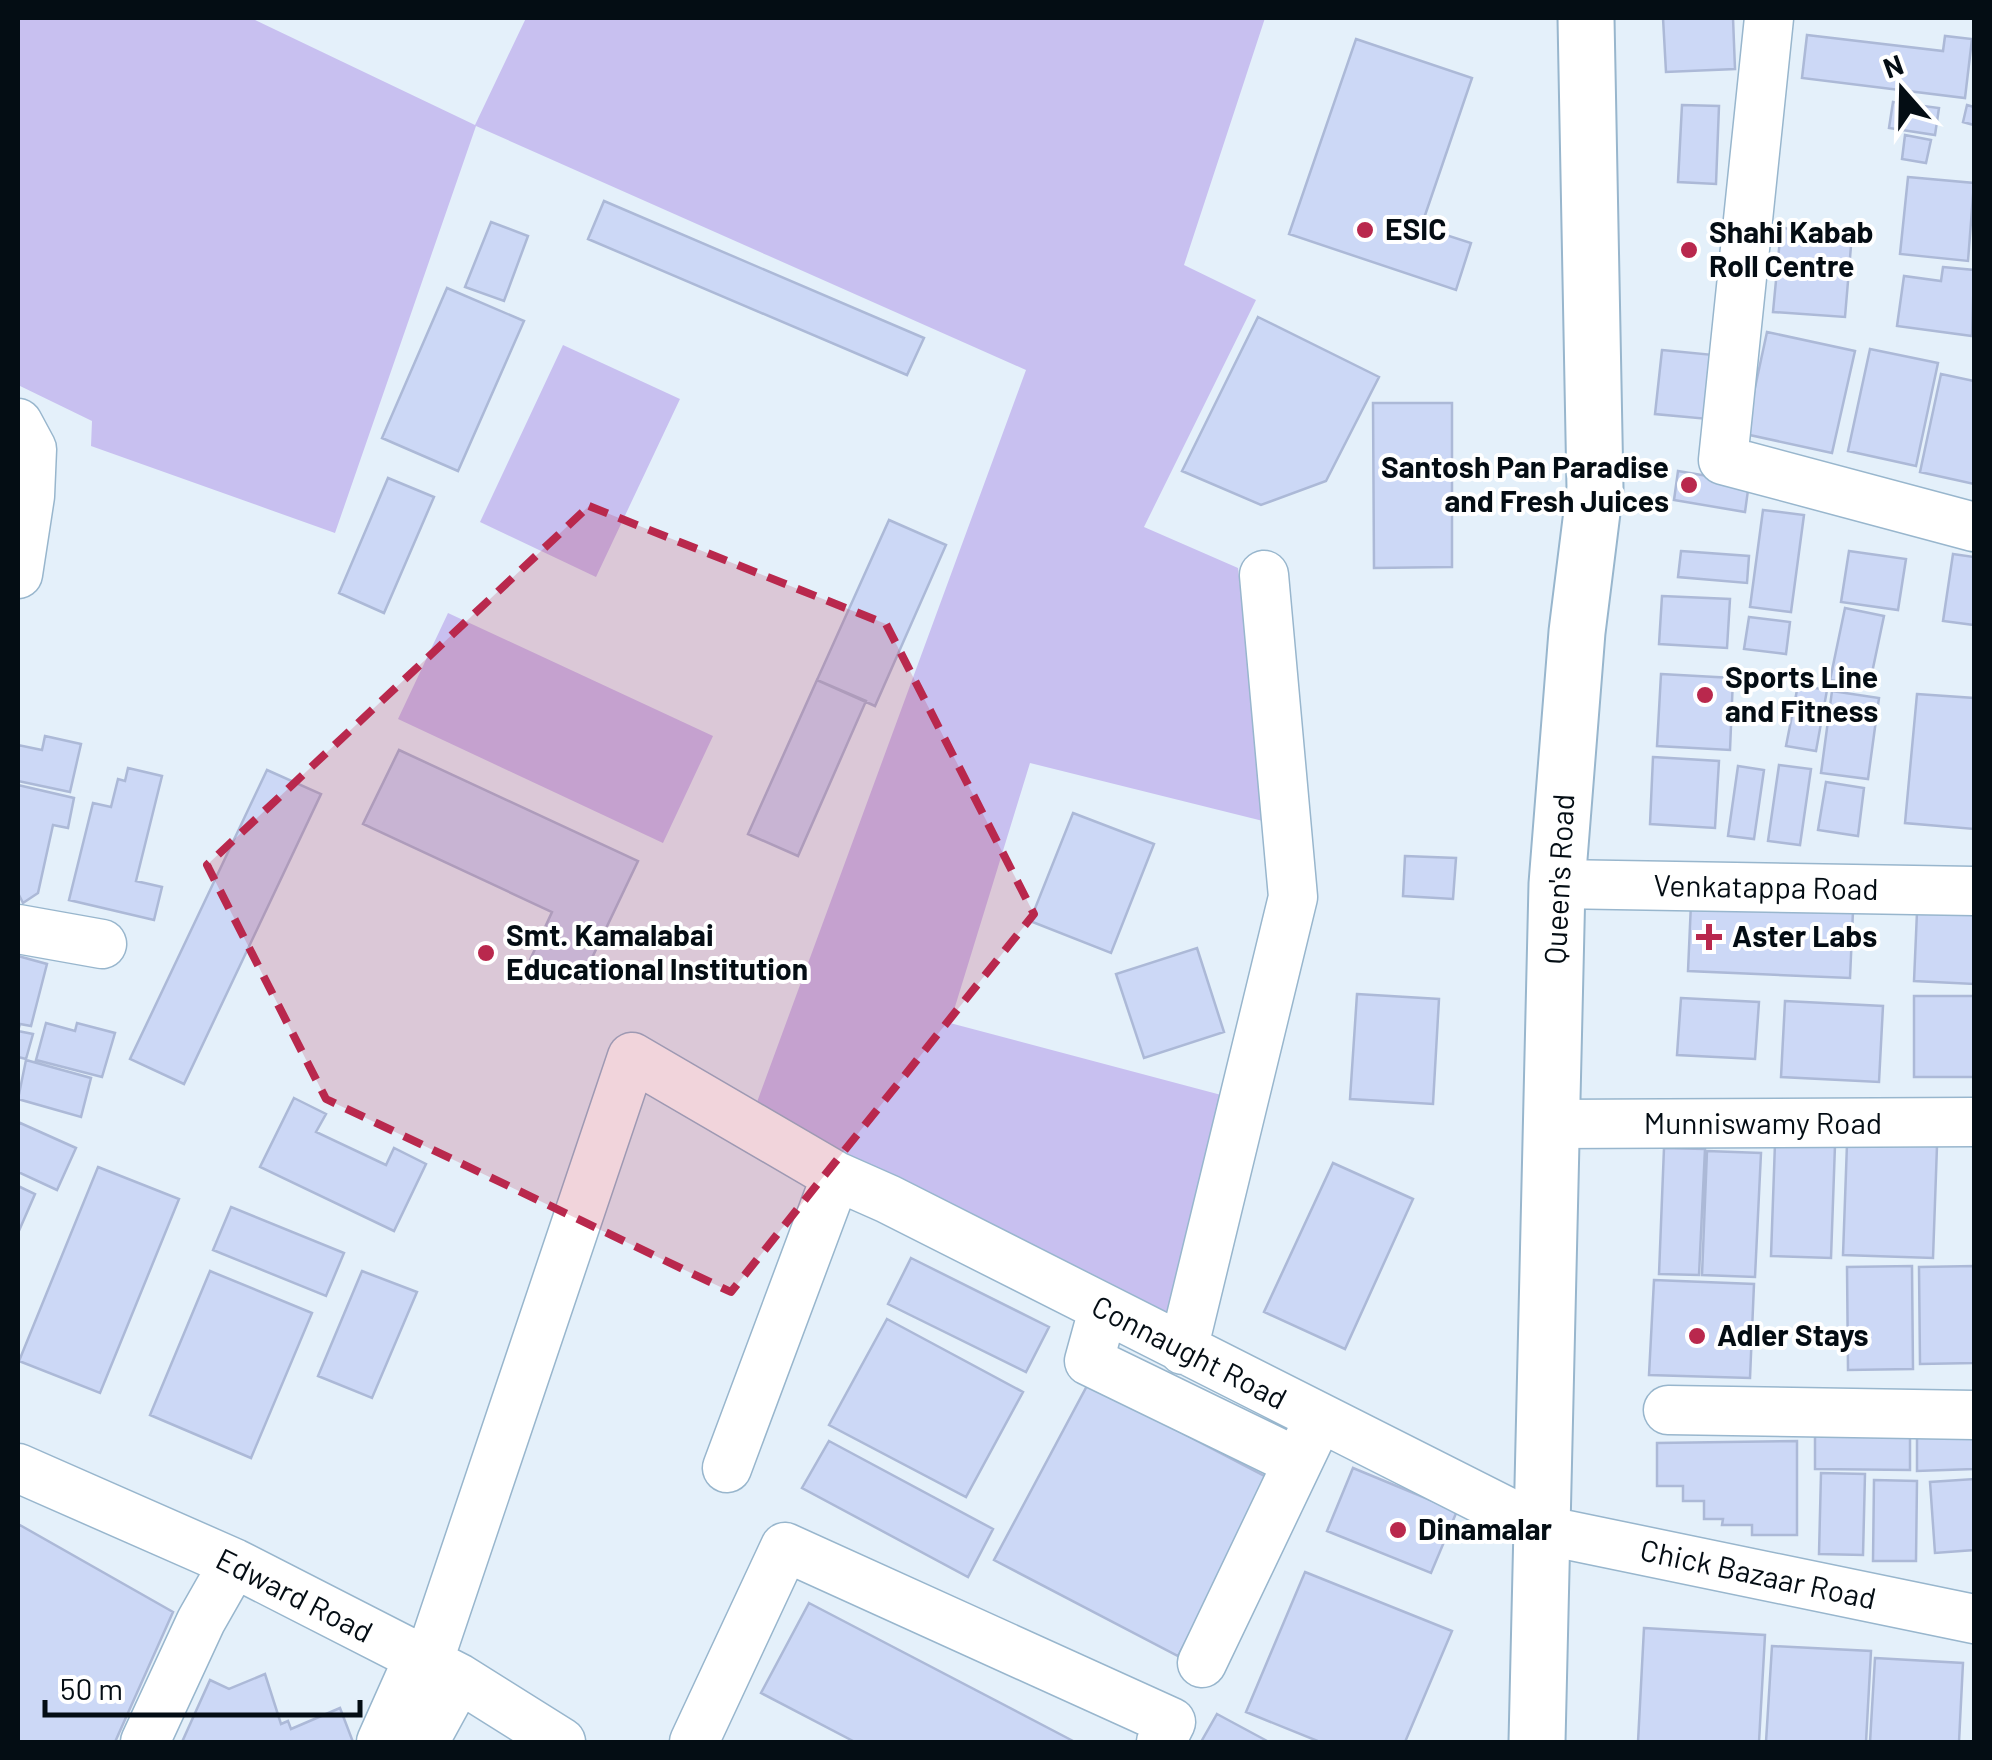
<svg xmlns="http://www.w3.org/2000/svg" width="1992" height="1760" font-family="Barlow,sans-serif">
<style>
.green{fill:#c8c0f0}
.building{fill:#ccd8f6;stroke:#acb9d7;stroke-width:2.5}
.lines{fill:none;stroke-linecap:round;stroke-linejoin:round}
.minor-casing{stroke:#98b6cd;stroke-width:51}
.major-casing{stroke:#98b6cd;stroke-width:59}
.minor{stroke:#fff;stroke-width:48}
.major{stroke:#fff;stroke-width:55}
.marked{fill:#b9284d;fill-opacity:0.2;stroke:#b9284d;stroke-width:8;stroke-dasharray:20 12;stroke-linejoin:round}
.poi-dot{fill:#b9284d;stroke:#fff;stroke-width:4}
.labels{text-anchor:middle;stroke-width:8;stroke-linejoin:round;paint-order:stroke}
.poi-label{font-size:30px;font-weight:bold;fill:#040d14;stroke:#fff;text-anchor:start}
.street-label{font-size:30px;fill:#040d14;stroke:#fff}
</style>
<rect width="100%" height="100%" fill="#e4f0fa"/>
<path class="green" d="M18,18H251L475,125L526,18H1265L1184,265L1256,300L1144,527L1238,568L1267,822L1030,763L950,1023L1225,1096L1164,1325L753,1113L1026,370L476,126L335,533L91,446L92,421L18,385Z
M563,345L680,399L596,577L480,522Z
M448,613L713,736L663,843L398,719Z"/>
<path class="building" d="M1663,18H1733L1735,69L1666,72Z
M1807,35L1943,51L1945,36L1972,39L1965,98L1802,78Z
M1356,39L1472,78L1421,227L1471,243L1456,290L1289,234Z
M1893,102L1939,108L1935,135L1889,128Z
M1682,105L1719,106L1716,184L1678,182Z
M1967,105L1974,107V125L1963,122Z
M1905,135L1931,140L1926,163L1902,159Z
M1908,177L1974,183L1968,261L1900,254Z
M604,201L924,338L907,375L588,239Z
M491,222L528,236L504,301L465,287Z
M1781,228L1852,234L1845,317L1773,312Z
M1943,267L1974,270L1972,336L1897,326L1904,276L1941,281Z
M447,288L524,321L458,471L382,438Z
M1258,317L1379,377L1326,481L1261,505L1182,471Z
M1767,332L1855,351L1832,453L1745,434Z
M1870,349L1938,363L1916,466L1848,451Z
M1662,350L1714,355L1708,419L1655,414Z
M1941,374L1974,381V484L1920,472Z
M1373,403H1452V567L1374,568Z
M1678,471L1749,483L1745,512L1674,500Z
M388,478L434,497L384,613L339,593Z
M1763,510L1804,515L1791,612L1750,607Z
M889,520L946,545L875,706L817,680Z
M1681,551L1749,556L1747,583L1678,577Z
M1849,551L1906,559L1898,610L1841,602Z
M1953,554L1974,557V625L1943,621Z
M1662,596L1730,599L1727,648L1659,644Z
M1845,608L1884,616L1869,687L1830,680Z
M1749,617L1790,622L1786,654L1744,649Z
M1661,674L1733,678L1730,750L1657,746Z
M817,680L866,701L798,856L748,834Z
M1798,685L1827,690L1816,751L1786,746Z
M1832,691L1879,698L1868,779L1821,773Z
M1917,694L1974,698V829L1905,823Z
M45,736L81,744L70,792L18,781V745L42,750Z
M399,750L638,861L580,983L530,960L552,912L363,824Z
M1653,757L1719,761L1715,828L1650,824Z
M1779,765L1811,769L1800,845L1768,841Z
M1738,766L1764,770L1754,839L1728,836Z
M128,768L162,776L136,881L162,887L154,920L69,900L93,803L111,807L118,779L125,781Z
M267,770L321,794L184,1084L130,1059Z
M1826,782L1864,788L1858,836L1818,830Z
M18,785L74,798L68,828L53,825L38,893L23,903L18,893Z
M1073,813L1154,844L1111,953L1030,921Z
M1405,856L1456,858L1453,899L1403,896Z
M1691,903L1853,911L1850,978L1688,971Z
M1917,912L1974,914V984L1914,981Z
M1197,948L1224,1032L1144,1058L1116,974Z
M18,956L47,964L31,1026L20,1024L18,1031L33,1034L26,1059L18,1057Z
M1357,994L1439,999L1433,1104L1350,1099Z
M1914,996H1974V1077H1914Z
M1681,998L1759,1002L1755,1059L1677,1055Z
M1785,1001L1883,1006L1879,1082L1781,1077Z
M46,1023L75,1031L77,1023L115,1033L102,1077L36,1060Z
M26,1060L91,1078L81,1117L18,1099Z
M294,1098L326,1114L316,1132L386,1165L394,1148L426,1164L394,1231L260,1167Z
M18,1122L76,1148L57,1190L18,1172Z
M1775,1143L1835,1145L1831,1258L1771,1256Z
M1847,1144L1937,1146L1933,1258L1843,1255Z
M1664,1148L1705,1149L1699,1275L1659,1274Z
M1707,1151L1761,1153L1755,1277L1702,1275Z
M1333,1163L1413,1199L1345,1349L1264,1312Z
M98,1167L179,1199L100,1393L19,1361Z
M18,1186L35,1194L18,1233Z
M231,1207L344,1253L326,1296L213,1250Z
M911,1258L1049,1327L1026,1372L888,1304Z
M1912,1266L1913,1369L1848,1370L1847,1267Z
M1974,1266V1363L1920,1364L1919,1267Z
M210,1271L312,1313L251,1458L150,1415Z
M362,1271L417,1292L372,1398L318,1376Z
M1654,1280L1754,1284L1750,1378L1649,1375Z
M887,1319L1023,1392L966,1497L829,1425Z
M1088,1384L1272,1480L1178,1656L994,1560Z
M1974,1433V1469L1917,1471V1435Z
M1815,1435H1910V1470L1815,1469Z
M829,1441L993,1529L968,1577L802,1488Z
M1797,1441V1535H1752V1525H1722L1723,1519H1704V1501H1683V1486H1657V1443Z
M1353,1468L1457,1511L1431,1573L1327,1531Z
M1821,1473L1865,1474L1863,1555L1819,1554Z
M1974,1479V1550L1935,1553L1930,1482Z
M1874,1480L1917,1481L1916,1561H1873Z
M18,1524L173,1612L115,1742H18Z
M1305,1572L1452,1631L1405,1742H1320L1246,1712Z
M809,1603L1075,1742H855L761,1693Z
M1644,1628L1765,1635L1759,1742H1638Z
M1772,1646L1871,1651L1866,1742H1766Z
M1875,1658L1963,1663L1959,1742H1870Z
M265,1674L281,1724L288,1721L291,1729L340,1708L353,1742H182L210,1680L229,1689Z
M1217,1714L1269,1742H1201Z"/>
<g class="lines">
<g class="minor-casing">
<path id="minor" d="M1769,18L1723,460L1974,527
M18,423L32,449L30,496L18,574
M1557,884L1974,891
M18,929L102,944
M1551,1124L1974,1122
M1103,1310L1089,1361L1297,1462
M1183,1350L1293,897L1264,575
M1668,1410L1974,1415
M18,1468L234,1563L459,1678L561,1742
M727,1468L836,1176
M428,1663L632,1057L836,1176L888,1199L1543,1530L1974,1619
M1202,1663L1311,1435
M145,1742L201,1621L234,1563
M381,1742L418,1659
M424,1742L459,1678
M694,1742L785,1547L1171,1722L1161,1742"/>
</g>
<g class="major-casing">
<path id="major" d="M1537,1742L1557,884L1577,632L1595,488L1586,18"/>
</g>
<use href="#minor" class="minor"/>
<use href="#major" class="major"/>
</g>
<path class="marked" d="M589,506L886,624L1034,914L731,1292L326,1099L207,865Z"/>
<g class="poi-dot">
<circle cx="1365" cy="230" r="10"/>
<circle cx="1689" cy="250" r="10"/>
<circle cx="1689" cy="485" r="10"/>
<circle cx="1705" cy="695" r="10"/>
<path d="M1704 922h10v10h10v10h-10v10h-10v-10h-10v-10h10z"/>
<circle cx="486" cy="953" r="10"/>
<circle cx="1697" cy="1336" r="10"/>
<circle cx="1398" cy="1530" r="10"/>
</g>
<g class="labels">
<g class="poi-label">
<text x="1385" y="240">ESIC</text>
<text x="1709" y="243">Shahi Kabab<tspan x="1709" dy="34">Roll Centre</tspan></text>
<text x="1669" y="478" text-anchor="end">Santosh Pan Paradise<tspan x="1669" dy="34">and Fresh Juices</tspan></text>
<text x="1725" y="688">Sports Line<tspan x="1725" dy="34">and Fitness</tspan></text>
<text x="506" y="946">Smt. Kamalabai<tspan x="506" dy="34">Educational Institution</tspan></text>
<text x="1732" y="947">Aster Labs</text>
<text x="1717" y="1346">Adler Stays</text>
<text x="1418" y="1540">Dinamalar</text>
</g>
<g class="street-label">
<text transform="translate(1560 879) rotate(-87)" y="10">Queen's Road</text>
<text transform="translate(1766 888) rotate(1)" y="10">Venkatappa Road</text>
<text x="1763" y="1134">Munniswamy Road</text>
<text transform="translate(1189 1353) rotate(27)" y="10">Connaught Road</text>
<text transform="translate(1758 1575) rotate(12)" y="10">Chick Bazaar Road</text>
<text transform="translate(294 1596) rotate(27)" y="10">Edward Road</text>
</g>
</g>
<rect width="1992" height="1760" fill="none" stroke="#040d14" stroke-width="40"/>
<g transform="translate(1902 90) rotate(340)" stroke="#ffffff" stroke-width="8" paint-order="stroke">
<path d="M0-8L18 38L0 25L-18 38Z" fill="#040d14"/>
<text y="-15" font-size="28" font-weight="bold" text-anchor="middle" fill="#040d14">N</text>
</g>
<path d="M45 1700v15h315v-15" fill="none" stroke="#040d14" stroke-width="5"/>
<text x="60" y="1700" font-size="30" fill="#040d14" stroke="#ffffff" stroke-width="8" paint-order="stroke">50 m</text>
</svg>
